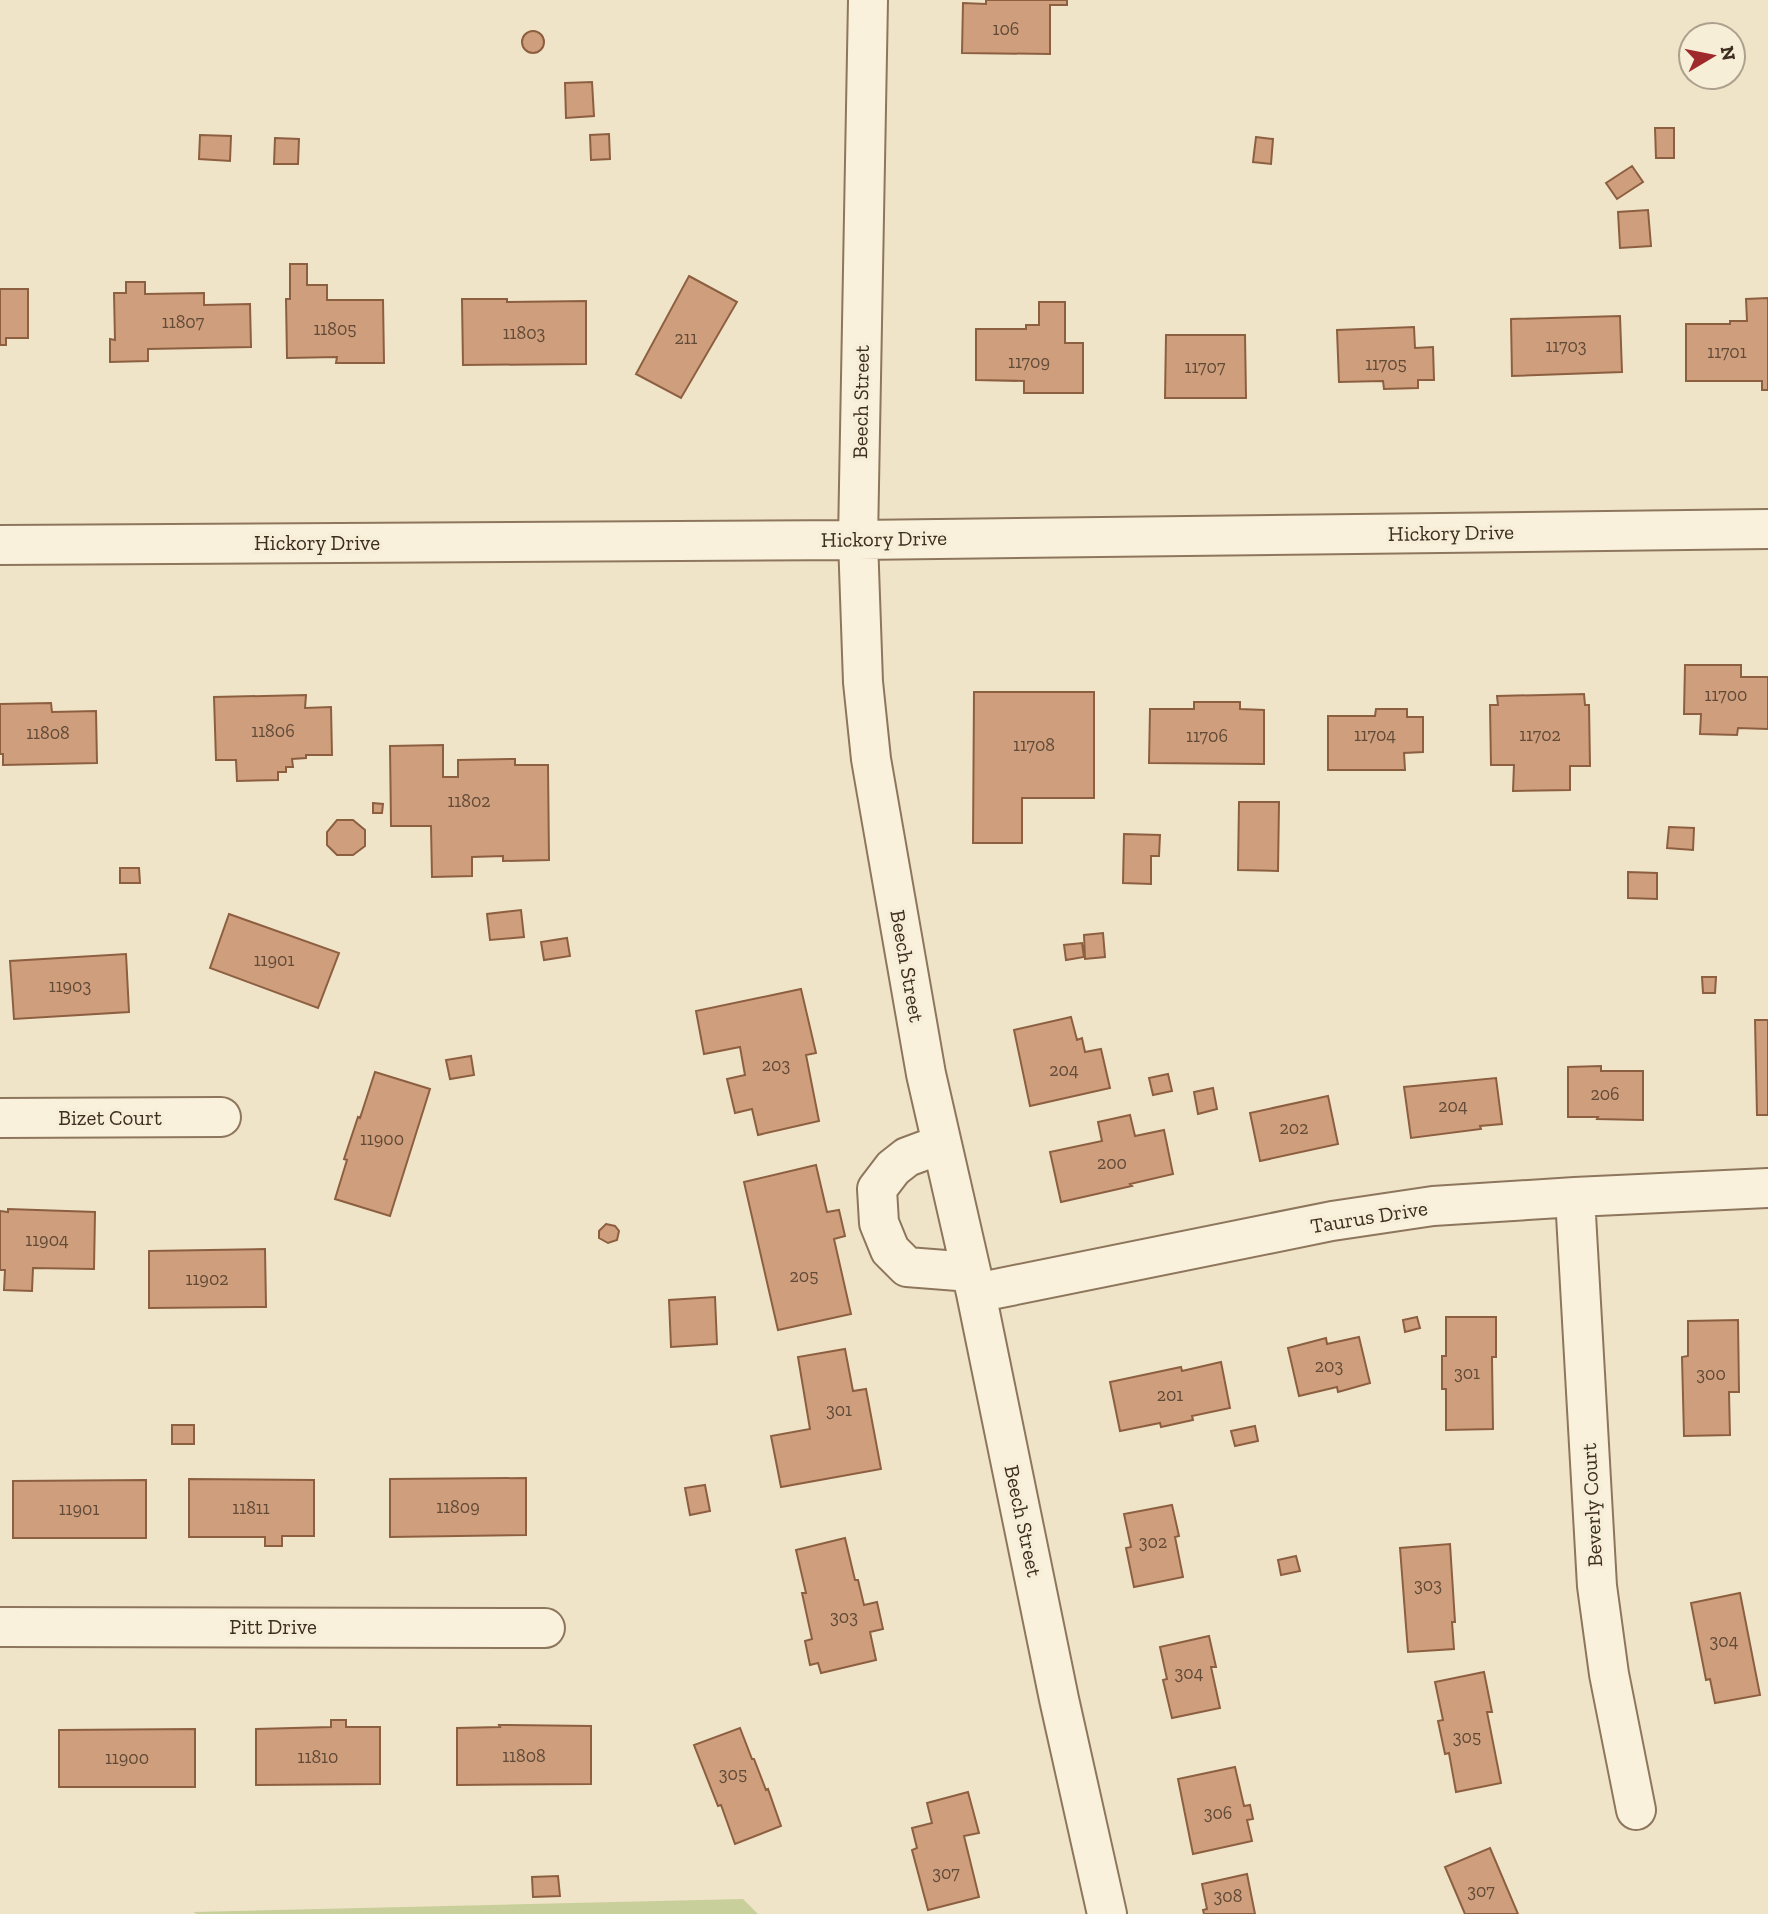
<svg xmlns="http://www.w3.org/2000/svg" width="1768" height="1914" font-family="'Zilla Slab',serif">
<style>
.green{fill:#c9cf9b}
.building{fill:#cf9f7d;stroke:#8d5f41;stroke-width:2}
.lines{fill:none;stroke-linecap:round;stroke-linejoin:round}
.minor-casing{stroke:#8d765c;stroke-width:42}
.minor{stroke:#faf1dc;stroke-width:38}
.labels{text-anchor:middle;stroke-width:7;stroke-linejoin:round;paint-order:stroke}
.number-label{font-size:18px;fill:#624a37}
.street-label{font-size:21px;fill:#3d2e20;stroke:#f7eed8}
</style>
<rect width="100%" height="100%" fill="#f0e4c8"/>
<path class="green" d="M743,1899L758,1914H197L193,1912Z"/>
<path class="building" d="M986,0H1067V5H1050V54L962,53L963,3L986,4Z
M522 42a11 11 0 1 1 22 0a11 11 0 1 1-22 0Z
M592,82L594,116L566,118L565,83Z
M1655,128H1674V158H1656Z
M609,134L610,159L591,160L590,135Z
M200,135L231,136L230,161L199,159Z
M1256,137L1273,139L1271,164L1253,162Z
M275,138L299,139L298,164H274Z
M1632,166L1643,182L1617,199L1606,183Z
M1648,210L1651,246L1620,248L1618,212Z
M290,264H307V285H327V300H383L384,363H336L337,357L287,358L286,299H290Z
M689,276L737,302L681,398L636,374Z
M126,282H145V294L204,293V305L250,304L251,347L148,349V361L110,362V339L115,340L114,293H126Z
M0,289H28V338H6V345H0Z
M1768,298V390H1762V381H1686V324H1730V321H1747L1746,299Z
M462,299H507V302L586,301V364L463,365Z
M1039,302H1065V343H1083V393H1024V381L976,380V329H1026V325H1039Z
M1620,316L1622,372L1512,376L1511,319Z
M1414,327L1415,348L1433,347L1434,380H1418V388L1384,389L1383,381L1339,382L1337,330Z
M1166,335H1245L1246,398H1165Z
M1685,665H1741V677H1768V729L1738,728L1737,735L1700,734L1701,714H1684Z
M974,692H1094V798H1022V843H973Z
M1584,694L1585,705H1589L1590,766H1570V790L1513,791L1514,765H1491L1490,705H1498L1497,696Z
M306,695L305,708L331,707L332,755H306V758L292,759L293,767H286V772H278V780L237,781L236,760H216L214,697Z
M1194,702H1240V709L1264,710V764L1149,763L1150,709H1194Z
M51,703L52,712L96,711L97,763L3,765V754H0V704Z
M1376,709H1407V717H1423V752L1404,753L1405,770H1328V716H1375Z
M443,745V777H458V760L515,759V765H548L549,860L503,861V856L472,857V876L432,877L431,826H391L390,746Z
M1239,802H1279L1278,871L1238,870Z
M373,803L383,804L382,813H373Z
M337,820H353L365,830V846L353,855H337L327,845V832Z
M1669,827L1694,828L1693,850L1667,848Z
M1124,834L1160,835L1159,856H1151V884L1123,883Z
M120,868H139L140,883H120Z
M1628,872L1657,873V899L1628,898Z
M521,910L524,937L490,940L487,914Z
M229,914L339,953L318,1008L210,968Z
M1103,933L1105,957L1085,959L1084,935Z
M567,938L570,956L544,960L541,942Z
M1082,943L1084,957L1066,960L1064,945Z
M126,954L129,1012L14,1019L10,961Z
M1702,977H1716L1715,993H1703Z
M801,989L816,1053L806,1055L819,1121L758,1135L752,1109L735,1113L727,1079L745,1075L740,1047L704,1054L696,1011Z
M1071,1017L1077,1040L1082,1038L1085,1052L1101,1049L1110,1088L1030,1106L1014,1030Z
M1755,1020H1768V1115H1757Z
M471,1056L474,1075L450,1079L446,1060Z
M1601,1066V1071H1643V1120L1597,1119L1598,1117H1568V1067Z
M375,1072L430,1089L390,1216L335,1199L347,1160L344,1159L358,1117L360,1118Z
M1168,1074L1172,1091L1153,1095L1149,1078Z
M1496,1078L1502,1124L1480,1126L1481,1129L1411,1138L1404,1087Z
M1213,1088L1217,1109L1198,1114L1194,1092Z
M1328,1096L1338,1144L1260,1161L1250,1113Z
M1130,1115L1135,1136L1164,1130L1173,1174L1130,1184L1132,1186L1061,1202L1050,1152L1102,1141L1098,1122Z
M816,1165L827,1212L839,1210L845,1236L834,1239L851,1314L778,1330L744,1182Z
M8,1209L95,1212L94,1269L33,1268L32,1291L4,1290L5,1270H0V1211L8,1212Z
M606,1224L615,1226L619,1231L617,1240L608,1243L599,1238V1231Z
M265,1249L266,1307L149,1308V1251Z
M715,1297L717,1344L671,1347L669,1300Z
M1417,1317L1420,1328L1405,1332L1403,1320Z
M1446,1317H1496V1357H1492L1493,1429L1446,1430V1389H1442V1356H1446Z
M1738,1320L1739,1392H1729L1730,1435L1684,1436L1682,1357L1688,1356V1321Z
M1359,1337L1370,1383L1338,1392L1337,1387L1299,1396L1288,1348L1326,1338L1327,1344Z
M845,1349L853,1391L866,1389L881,1469L781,1487L771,1436L810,1429L798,1357Z
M1221,1362L1230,1408L1192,1416L1193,1420L1161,1427L1160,1423L1120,1431L1110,1382L1181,1367L1182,1371Z
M172,1425H194V1444H172Z
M1255,1426L1258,1441L1235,1446L1231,1431Z
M526,1478V1535L390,1537V1479Z
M189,1479L314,1480V1536H282V1546H265V1537H189Z
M146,1480V1538H13V1481Z
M705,1485L710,1511L690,1515L685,1488Z
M1172,1505L1179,1536L1175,1537L1183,1577L1134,1587L1126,1548L1131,1547L1124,1514Z
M845,1538L855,1580H858L864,1605L877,1602L883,1629L870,1632L876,1660L821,1673L818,1663L810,1665L805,1641L812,1639L802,1593H806L796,1550Z
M1450,1544L1455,1622H1452L1454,1649L1408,1652L1400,1548Z
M1296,1556L1300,1571L1281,1575L1278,1560Z
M1740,1593L1760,1695L1715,1703L1710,1679L1706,1680L1691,1603Z
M1209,1636L1216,1667H1211L1220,1708L1172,1718L1163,1680L1167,1679L1160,1647Z
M1484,1672L1492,1712H1487L1501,1783L1456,1792L1449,1753L1445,1754L1438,1721L1443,1720L1435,1682Z
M331,1720H346V1727H380V1784L256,1785V1729L331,1727Z
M499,1725L591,1726V1784L457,1785V1728L500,1727Z
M740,1728L752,1759H754L766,1790L768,1789L781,1826L735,1844L721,1805L718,1806L694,1745Z
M195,1729V1787H59V1730Z
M1235,1767L1244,1806L1250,1805L1253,1819L1247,1820L1252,1841L1193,1854L1178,1779Z
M968,1792L979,1833L964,1836L979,1897L928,1910L912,1850L917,1848L912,1828L932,1823L927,1803Z
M1490,1848L1518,1914H1465L1445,1867Z
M1247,1874L1255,1914H1204L1203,1910L1207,1909L1202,1884Z
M558,1876L560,1896L533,1897L532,1877Z"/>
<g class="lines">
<g class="minor-casing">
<path id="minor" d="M868,0L858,540L863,682L871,759L926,1074L976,1293L1059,1699L1107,1914
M0,545L858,540L1768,529
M0,1118L221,1117
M942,1144L907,1157L893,1168L877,1189L879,1223L890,1250L907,1267L971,1272
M1575,1197L1597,1586L1609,1674L1636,1810
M976,1293L1332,1221L1433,1206L1575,1197L1768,1188
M0,1627L545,1628"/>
</g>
<use href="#minor" class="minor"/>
</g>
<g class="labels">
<g class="number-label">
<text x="1006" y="35">106</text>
<text x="183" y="328">11807</text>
<text x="335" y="335">11805</text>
<text x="524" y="339">11803</text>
<text x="686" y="344">211</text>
<text x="1566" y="352">11703</text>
<text x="1727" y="358">11701</text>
<text x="1029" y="368">11709</text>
<text x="1386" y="370">11705</text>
<text x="1205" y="373">11707</text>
<text x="1726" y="701">11700</text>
<text x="273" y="737">11806</text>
<text x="48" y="739">11808</text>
<text x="1375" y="741">11704</text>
<text x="1540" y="741">11702</text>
<text x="1207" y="742">11706</text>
<text x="1034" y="751">11708</text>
<text x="469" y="807">11802</text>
<text x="274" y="966">11901</text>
<text x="70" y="992">11903</text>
<text x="776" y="1071">203</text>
<text x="1064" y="1076">204</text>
<text x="1605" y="1100">206</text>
<text x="1453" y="1112">204</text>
<text x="1294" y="1134">202</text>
<text x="382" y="1145">11900</text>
<text x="1112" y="1169">200</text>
<text x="47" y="1246">11904</text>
<text x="804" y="1282">205</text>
<text x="207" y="1285">11902</text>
<text x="1329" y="1372">203</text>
<text x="1467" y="1379">301</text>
<text x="1711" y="1380">300</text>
<text x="1170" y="1401">201</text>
<text x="839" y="1416">301</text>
<text x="458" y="1513">11809</text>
<text x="251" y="1514">11811</text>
<text x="79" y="1515">11901</text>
<text x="1153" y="1548">302</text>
<text x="1428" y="1591">303</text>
<text x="844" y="1623">303</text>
<text x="1724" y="1647">304</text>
<text x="1189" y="1679">304</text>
<text x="1467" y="1743">305</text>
<text x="524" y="1762">11808</text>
<text x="318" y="1763">11810</text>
<text x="127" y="1764">11900</text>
<text x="733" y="1780">305</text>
<text x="1218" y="1819">306</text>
<text x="946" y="1879">307</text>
<text x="1481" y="1897">307</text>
<text x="1228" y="1902">308</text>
</g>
<g class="street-label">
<text transform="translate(861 402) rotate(-89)" y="7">Beech Street</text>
<text transform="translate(1451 533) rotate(-1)" y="7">Hickory Drive</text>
<text transform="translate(884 539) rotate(-1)" y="7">Hickory Drive</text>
<text x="317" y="550">Hickory Drive</text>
<text transform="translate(907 966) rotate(80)" y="7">Beech Street</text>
<text x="110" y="1125">Bizet Court</text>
<text transform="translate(1369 1217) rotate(-9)" y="7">Taurus Drive</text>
<text transform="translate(1592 1505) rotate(-93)" y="7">Beverly Court</text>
<text transform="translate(1023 1521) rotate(78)" y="7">Beech Street</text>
<text x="273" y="1634">Pitt Drive</text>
</g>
</g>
<g transform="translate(1712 56) rotate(80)"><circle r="33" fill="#f7eed8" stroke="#ada18e" stroke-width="2"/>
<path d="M0-5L12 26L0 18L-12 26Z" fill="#9e2a2b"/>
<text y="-10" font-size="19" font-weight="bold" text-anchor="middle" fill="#3d2e20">N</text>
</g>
</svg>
